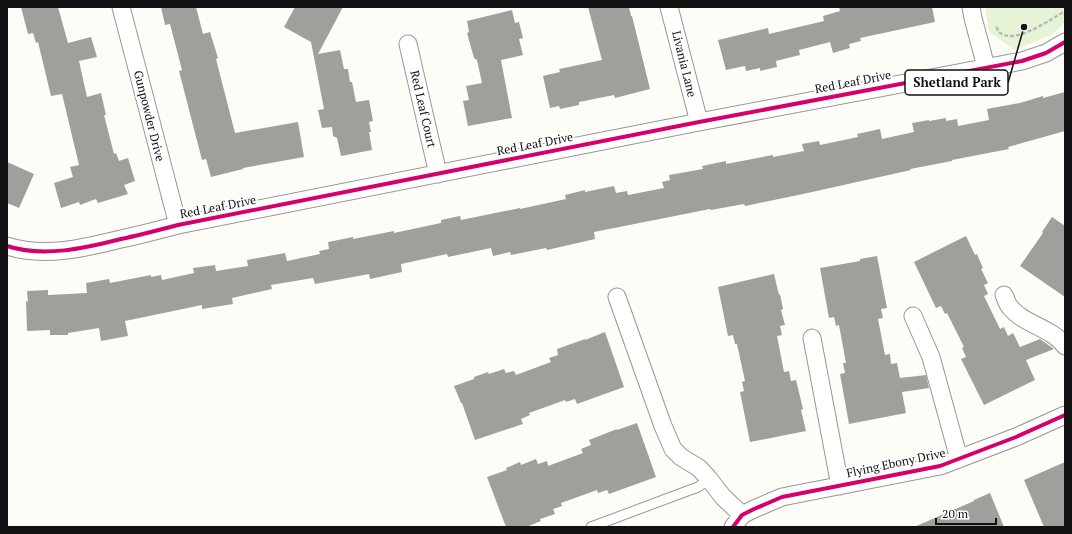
<svg xmlns="http://www.w3.org/2000/svg" width="1072" height="534" font-family="'PT Serif',serif">
<style>
.green{fill:#e7f3d7}
.building{fill:#a19f9c}
.lines{fill:none;stroke-linecap:round;stroke-linejoin:round}
.lane-casing{stroke:#979795;stroke-width:11}
.street-casing{stroke:#979795;stroke-width:19}
.path{stroke:#b9b9b8;stroke-width:2.5;stroke-dasharray:4 2;stroke-linecap:butt}
.lane{stroke:#fffffe;stroke-width:9}
.street{stroke:#fffffe;stroke-width:17}
.cycleway-casing{stroke:#fff;stroke-width:6}
.cycleway{stroke:#d6006c;stroke-width:4}
.labels{text-anchor:middle;stroke-width:4;stroke-linejoin:round;paint-order:stroke}
.street-label{font-size:12px;fill:#111;stroke:#fff}
.leader{fill:none;stroke:#111;stroke-width:1.5}
.callout-dot{fill:#111;stroke:#fff;stroke-width:1.5}
.callout{fill:#fff;stroke:#111;stroke-width:1.5}
.callout-label{font-size:13px;text-anchor:middle;font-weight:bold;fill:#111}
</style>
<rect width="100%" height="100%" fill="#fdfcf7"/>
<path class="green" d="M985,7H1065V23L1051,35L1015,50L989,32Z"/>
<path class="building" d="M21,7H58L68,43L91,37L97,57L79,61L87,97L101,93L106,115H104L114,154L116,153L119,161L128,158L135,181L124,185L128,194L98,203L96,199L80,205L79,202L61,208L54,183L73,177L70,167L79,165L62,94L51,96L38,42L36,43L33,33L28,34Z
M161,7H196L203,34L210,32L218,58L216,59L235,133L298,122L304,157L243,168V169L211,177L206,159L202,160L179,71L182,70L170,24L165,25Z
M295,7H343L318,54L340,50L344,69H348L350,82H352L356,102L369,100L373,121L369,122L371,132H369L372,150L341,156L337,138L333,136L332,127L322,128L318,110L324,109L311,42L284,27Z
M588,7H629L631,16H632L650,89L615,98L614,95L579,102V105L560,109L559,106L550,108L543,76L560,72L559,69L602,60Z
M839,7H932L935,22L860,38L861,41L849,44L850,48L833,53L830,42L799,50L800,55L776,61L777,67L760,71V68L746,71L745,66L726,70L718,40L768,28L769,34L824,21L823,16L840,11Z
M512,10L515,23L519,22L523,38L519,39L523,55L501,60L512,118L468,126L463,101L469,100L466,86L482,83L477,60L474,58L467,33L469,32L467,21Z
M1065,92V131L1008,147L1009,149L952,160V161L910,169L911,170L803,194L745,206L744,204L711,210L710,209L594,232L595,239L547,250L546,248L511,255L510,252L493,256L491,248L448,257L447,254L401,264L402,272L370,279L369,274L315,284L313,278L271,285L272,289L232,298L233,304L202,309V305L125,321L128,336L101,341L99,328L68,333V335H50V330L27,331L26,301L28,302L27,291L48,290V295L87,293L86,283L109,279L110,283L151,275V277L161,275L162,280L194,273L193,268L215,265L216,271L248,266L247,260L285,253L287,261L320,254L319,251L329,249L328,242L353,237V239L394,231V233L441,223V220L460,216L461,220L520,208V209L566,199L565,195L585,190V192L614,186L616,193L627,191L628,195L664,188L662,182L670,180L669,175L703,169L702,166L726,161V164L773,155V157L804,151L802,144L819,141L820,145L858,137L857,134L880,129L882,139L914,132L912,123L929,120V121L946,118V121L957,119L958,126L989,120L987,109L1020,103L1043,96V98Z
M7,162L34,174L19,208L7,203Z
M1052,217L1065,226V297L1020,266L1043,233L1042,232Z
M966,236L975,255L977,254L983,268L981,269L988,283L984,285L988,294L984,296L1000,329L1004,327L1008,336L1013,333L1020,347L1040,339L1054,349L1026,360L1035,380L984,405L961,359L966,357L962,348L964,347L947,313L945,314L941,306L936,308L914,262Z
M877,256L887,308L881,309L883,318L878,319L885,355L890,354L891,364L897,363L900,378L926,375L929,388L902,392L906,413L849,424L840,374L845,373L843,363H846L839,325L836,326L834,317L829,318L820,268L860,261V259Z
M774,274L779,295L780,294L783,309L781,310L785,325L780,326L782,335L777,336L784,372L789,371L791,381L796,380L803,409L801,410L806,431L750,442L740,392L744,391L742,382L745,381L737,344H735L733,335L728,336L718,287Z
M605,332L624,387L577,404L575,399L566,402L565,400L529,413L530,415L521,419L523,424L475,440L462,403H461L454,386L474,379V377L488,372L489,374L504,369L506,373L514,371L516,375L551,362L549,358L558,355L557,349L585,339V340Z
M637,423L656,477L609,494L607,490L598,493L597,490L561,503L562,506L553,509L555,514L540,519L541,521L526,527H506L487,477L507,470L506,468L520,462L521,465L536,459L538,464L547,461L548,466L583,453L581,449L591,445L589,440L617,429V430Z
M1065,462V527H1044L1024,480Z
M990,493L1004,527H914L974,501V500Z"/>
<g class="lines">
<g class="lane-casing">
<path id="lane" d="M591,527L698,487L709,479"/>
</g>
<g class="street-casing">
<path id="street" d="M121,7L178,225
M669,7L699,122
M971,7L973,18L986,67
M408,44L438,174
M7,246C44,258 85,248 121,239C140,235 159,230 178,225L699,122L1022,61L1046,53L1065,42
M1004,295C1006,299 1007,304 1010,307C1024,325 1051,327 1065,346
M617,297L663,426L673,449L681,457L699,468L709,479L723,497L742,515
M913,316L931,357L959,459
M812,338L840,486
M733,527L742,515L754,509L782,497L940,466L1016,437L1065,415"/>
</g>
<path class="path" d="M996,27C997,28 999,32 999,32C1014,46 1051,19 1065,11"/>
<use href="#lane" class="lane"/>
<use href="#street" class="street"/>
<g class="cycleway-casing">
<path id="cycleway" d="M7,246C44,258 85,248 121,239C140,235 159,230 178,225L699,122L1022,61L1046,53L1065,42
M733,527L742,515L754,509L782,497L940,466L1016,437L1065,415"/>
</g>
<use href="#cycleway" class="cycleway"/>
</g>
<g class="labels">
<g class="street-label">
<text transform="translate(684 64) rotate(76)" y="4">Livania Lane</text>
<text transform="translate(853 82) rotate(-11)" y="4">Red Leaf Drive</text>
<text transform="translate(423 109) rotate(77)" y="4">Red Leaf Court</text>
<text transform="translate(149 116) rotate(76)" y="4">Gunpowder Drive</text>
<text transform="translate(535 144) rotate(-11)" y="4">Red Leaf Drive</text>
<text transform="translate(218 207) rotate(-11)" y="4">Red Leaf Drive</text>
<text transform="translate(896 463) rotate(-12)" y="4">Flying Ebony Drive</text>
</g>
</g>
<path class="leader" d="M1024 27L1008 83"/>
<circle class="callout-dot" cx="1024" cy="27" r="4"/>
<rect class="callout" x="905" y="70" width="103" height="25" rx="4"/>
<g class="callout-label">
<text x="957" y="87">Shetland Park</text>
</g>
<rect width="1072" height="534" fill="none" stroke="#111111" stroke-width="16"/>
<path d="M936 518v6h60v-6" fill="none" stroke="#111111" stroke-width="2"/>
<text x="942" y="518" font-size="12" fill="#111111" stroke="#ffffff" stroke-width="3" paint-order="stroke">20 m</text>
</svg>
